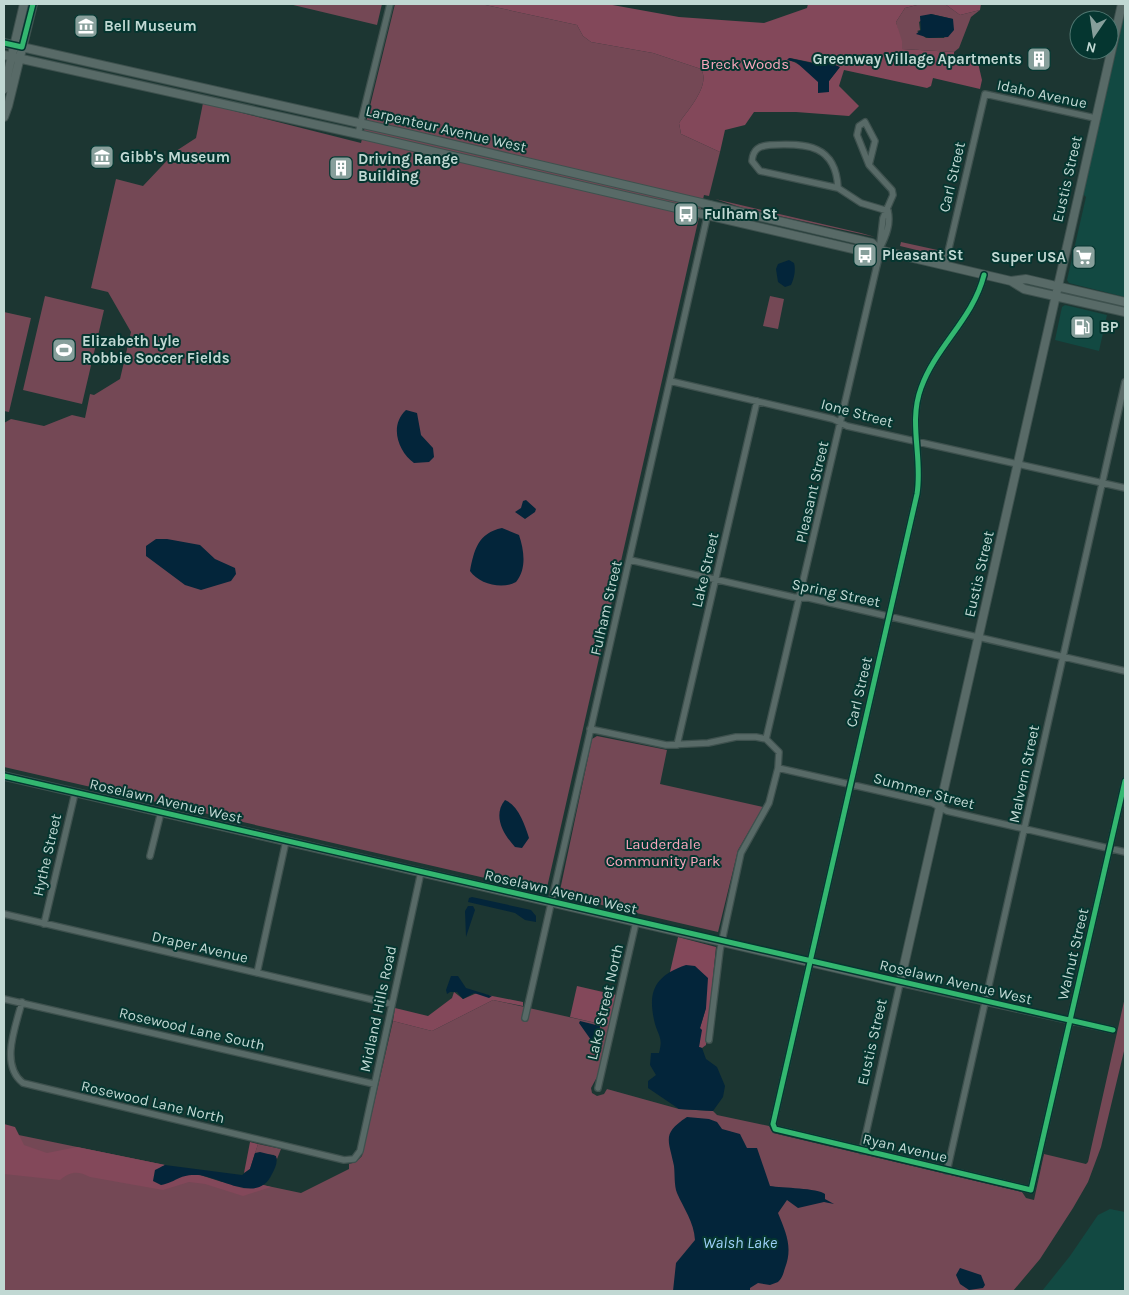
<svg xmlns="http://www.w3.org/2000/svg" width="1129" height="1295" font-family="Karla,sans-serif">
<style>
.built{fill:#124942}
.green{fill:#744855;fill-rule:evenodd}
.forest{fill:#83485a;fill-rule:evenodd}
.water{fill:#03253a}
.lines{fill:none;stroke-linecap:round;stroke-linejoin:round}
.street-casing{stroke:#3e514e;stroke-width:8}
.secondary-casing{stroke:#3e514e;stroke-width:10}
.street{stroke:#586a67;stroke-width:5.5}
.secondary{stroke:#586a67;stroke-width:8}
.cycleway-casing{stroke:#053630;stroke-width:8}
.cycleway{stroke:#33b770;stroke-width:5}
.labels{text-anchor:middle;stroke-width:4;stroke-linejoin:round;paint-order:stroke}
.poi-label{font-size:15px;font-weight:bold;fill:#c1d8d3;stroke:#053630;text-anchor:start}
.park-label{font-size:15px;fill:#fba6bc;stroke:#053630}
.street-label{font-size:15px;fill:#c1d8d3;stroke:#053630}
.water-label{font-size:16px;font-style:italic;fill:#9ccff7;stroke:#053630}
</style>
<rect width="100%" height="100%" fill="#1c3632"/>
<path class="built" d="M1125,13V297L1069,283L1067,280L1086,197L1083,194Z
M1065,305L1107,315L1099,351L1055,340L1062,307Z
M1110,1209L1125,1212V1291H1042L1070,1256L1098,1215Z"/>
<path class="green" d="M289,4H382L377,25Z
M395,4H481L577,25L583,36L591,42L653,53L701,69C711,85 688,110 679,123L681,134L720,152L709,196L704,195L546,892L4,767V423L11,419L44,426L72,415L85,418L90,394L94,395L120,379L131,332L108,292L91,288L116,179L143,186L176,151L196,138L203,103L361,143Z
M921,4H945L960,15L980,10L971,17L959,48L954,52L902,49L896,22L905,8ZM931,14L953,19L944,38H926L917,31L920,30L919,22Z
M715,199L861,233L875,237L743,208Z
M901,242L942,251V253L937,255L900,246Z
M45,296L104,310L82,404L23,390Z
M770,296L784,299L778,329L763,326Z
M4,312L31,318L9,412L4,411Z
M597,736L667,750L660,784L763,807L738,850L718,932L559,895L592,739Z
M1125,997V1047L1101,1147L1088,1182L1073,1208L1040,1259L1013,1291H4V1132L165,1165L159,1166L174,1179L263,1185L301,1193L349,1169V1164L356,1162L362,1156L393,1021L432,1031L493,1000L609,1026L597,1077L591,1088L592,1093L597,1096L604,1094L607,1089L679,1109L713,1111L717,1115L769,1126L773,1133L1022,1192L1026,1198L1034,1200L1044,1154L1086,1164L1088,1162Z
M258,1144L281,1149L277,1159L274,1155L255,1153Z"/>
<path class="forest" d="M481,4H607L679,17L764,23L807,8L808,4H921L905,8L896,22L902,41V49L954,52V58L976,54L982,80L980,89L933,78L931,86L927,88L844,70L839,86L859,106L849,116L796,112H754L745,125L725,130L720,152L681,134L679,123C688,110 711,85 701,69L653,53L591,42L583,36L577,25ZM790,58L839,68L829,81V87C814,80 805,64 788,60Z
M945,4H981L980,10L960,15Z
M678,937L716,947L706,1045L702,1048L699,1047L700,1028L706,1008L670,972Z
M577,986L616,995L609,1026L570,1017Z
M454,992L463,999L477,993L523,1002V1006L493,1000L432,1031L393,1021L395,1008L428,1016L452,998Z
M4,1124L15,1127L24,1145L47,1153L77,1147L165,1165L155,1170L153,1181L161,1185L183,1175H200L244,1189L263,1185L271,1187L243,1196L205,1184L189,1182L163,1190L90,1177C78,1171 71,1171 60,1180L4,1174Z
M250,1142L258,1144L250,1169L244,1173Z"/>
<path class="water" d="M931,14L953,19L954,30L948,37L929,38L916,34L921,30L920,16Z
M789,58L821,65L828,62L840,67L829,81V92L818,93V82L796,62L787,60Z
M789,260L794,263C796,270 794,279 791,285L785,287L778,282L776,269L778,264Z
M406,410L417,413L421,435L433,448L434,457L429,462L414,463C398,451 389,426 406,410Z
M526,500L536,509L535,512L525,519L515,512L521,508L523,501Z
M502,528L519,535C524,550 527,569 516,582C502,590 479,584 470,571C474,550 478,533 502,528Z
M156,539H167L200,545L215,559L235,568L236,574L231,581L201,590L185,585L146,556V546Z
M505,800C518,805 525,825 529,838L522,848L515,847C504,835 492,816 505,800Z
M472,897L531,910L536,916V922L525,920L515,913L468,902L469,898Z
M468,906H473L475,910L466,937L465,911Z
M686,965L695,966L708,978L706,1008L700,1028L702,1030L699,1047L702,1048L706,1059L717,1067L725,1086L723,1097L713,1111L679,1109L648,1088V1081L656,1075L650,1065L651,1053H659C663,1038 659,1037 655,1024C647,992 654,976 686,965Z
M451,976H458L466,988L492,996L489,998L474,993L463,999L457,992H450L447,994L446,990Z
M580,1021L600,1026L599,1041L591,1040L579,1023Z
M687,1117L709,1119L717,1122L722,1129L740,1134L747,1148H757L770,1186C782,1188 818,1188 825,1194V1199L834,1204L824,1202L798,1208L787,1200L778,1213C786,1233 793,1247 785,1268C783,1274 783,1277 778,1282L770,1285L758,1283L750,1288V1291H673L676,1263L695,1240C694,1222 684,1209 677,1193C674,1185 675,1175 674,1166C669,1140 661,1134 687,1117Z
M260,1152L276,1156C278,1163 275,1168 272,1174C258,1205 221,1177 198,1175C178,1174 177,1182 161,1185L153,1181L155,1170L165,1165L242,1175L250,1169L255,1153Z
M960,1268L981,1275L985,1285L983,1288L969,1290L960,1284L956,1275Z"/>
<g class="lines">
<g class="street-casing">
<path id="street" d="M358,134L390,4
M770,145C807,143 836,145 838,188L760,171L752,161C753,149 759,146 770,145Z
M838,188L861,203L888,211
M880,248C886,236 891,224 888,211
M945,265L985,94L1095,118
M984,275C973,319 936,346 921,388C908,423 923,458 917,494L773,1124L775,1129L1031,1190L1125,781
M670,381L833,419L847,426L1125,488
M630,560L793,597L809,598L1125,671
M590,729L666,745L708,743L736,737H756L766,739L779,752L778,768L769,803L741,853L720,950L709,1040
M766,739L878,261L883,218L893,195L892,190L869,165L875,141L865,122L859,126L857,135L869,165
M677,745L757,401
M778,768L932,803L947,811L1125,852
M150,856L161,812
M4,914L391,1004
M44,924L75,793
M257,973L286,841
M4,999L374,1084
M22,1002C15,1028 0,1065 23,1083L344,1160L354,1159L360,1151L421,872
M525,1018L710,204
M598,1088L636,922
M862,1151L900,983L1113,1030
M947,1171L1125,382"/>
</g>
<g class="secondary-casing">
<path id="secondary" d="M4,43L412,135L872,243L879,250L1011,281L1026,279L1125,302
M4,55L358,134L870,253L879,250
M4,89L24,4
M4,117L8,106L33,4
M1011,281L1024,289L1125,312
M4,776L900,983L1122,4"/>
</g>
<use href="#street" class="street"/>
<use href="#secondary" class="secondary"/>
<g class="cycleway-casing">
<path id="cycleway" d="M4,43L22,47L33,4
M984,275C973,319 936,346 921,388C908,423 923,458 917,494L773,1124L775,1129L1031,1190L1125,781
M4,776L1113,1030"/>
</g>
<use href="#cycleway" class="cycleway"/>
</g>
<defs>
<g id="museum-square" transform="scale(1.25)"><rect x="-9" y="-9" width="18" height="18" rx="4" fill="#879f9b" stroke="#053630"/><path d="M0-6L6-3V-2H-6V-3ZM-5-1h2V3h-2ZM-1-1h2V3h-2ZM3-1h2V3H3ZM-6 4H6V6H-6Z" fill="#fff"/></g>
<g id="building-square" transform="scale(1.25)"><rect x="-9" y="-9" width="18" height="18" rx="4" fill="#879f9b" stroke="#053630"/><path d="M-4-6H4V6H1V3H-1V6H-4ZM-2.5-4.3h1.7v1.8h-1.7ZM.8-4.3h1.7v1.8H.8ZM-2.5-1h1.7V.8h-1.7ZM.8-1h1.7V.8H.8Z" fill="#fff"/></g>
<g id="bus-square" transform="scale(1.25)"><rect x="-9" y="-9" width="18" height="18" rx="4" fill="#879f9b" stroke="#053630"/><path d="M-5-6H5V4H4V6H2V4H-2V6H-4V4H-5ZM-3.5-4V0h7V-4ZM-3.5 1.2v1.5H-2V1.2ZM2 1.2v1.5H3.5V1.2Z" fill="#fff"/></g>
<g id="supermarket-square" transform="scale(1.25)"><rect x="-9" y="-9" width="18" height="18" rx="4" fill="#879f9b" stroke="#053630"/><path d="M-6-5.5h2.5l.6 2H6L4.5 2H-2.5L-4.4-4H-6ZM-1.5 3.2a1.3 1.3 0 1 0 .1 0ZM3 3.2a1.3 1.3 0 1 0 .1 0Z" fill="#fff"/></g>
<g id="fuel-square" transform="scale(1.25)"><rect x="-9" y="-9" width="18" height="18" rx="4" fill="#879f9b" stroke="#053630"/><path d="M-5.5-6h7V0h2V4h1.3V-2.5L3-4.5l.8-.8L6-3V5H2.5V1h-1V6h-7ZM-4.2-4.7v3.2H.2V-4.7Z" fill="#fff"/></g>
<g id="stadium-square" transform="scale(1.25)"><rect x="-9" y="-9" width="18" height="18" rx="4" fill="#879f9b" stroke="#053630"/><path d="M0-5a6.5 5 0 1 0 0 10a6.5 5 0 1 0 0-10ZM-3.5-1.8h7v3.6h-7Z" fill="#fff"/></g>
</defs>
<g fill-rule="evenodd">
<use href="#museum-square" x="86" y="26"/>
<use href="#building-square" x="1039" y="59"/>
<use href="#museum-square" x="102" y="157"/>
<use href="#building-square" x="341" y="168"/>
<use href="#bus-square" x="686" y="214"/>
<use href="#bus-square" x="865" y="255"/>
<use href="#supermarket-square" x="1084" y="257"/>
<use href="#fuel-square" x="1082" y="327"/>
<use href="#stadium-square" x="64" y="350"/>
</g>
<g class="labels">
<g class="poi-label">
<text x="104" y="31">Bell Museum</text>
<text x="1022" y="64" text-anchor="end">Greenway Village Apartments</text>
<text x="120" y="162">Gibb's Museum</text>
<text x="358" y="164">Driving Range<tspan x="358" dy="17">Building</tspan></text>
<text x="704" y="219">Fulham St</text>
<text x="882" y="260">Pleasant St</text>
<text x="1066" y="262" text-anchor="end">Super USA</text>
<text x="1100" y="332">BP</text>
<text x="82" y="346">Elizabeth Lyle<tspan x="82" dy="17">Robbie Soccer Fields</tspan></text>
</g>
<g class="park-label">
<text x="745" y="69">Breck Woods</text>
<text x="663" y="849">Lauderdale<tspan x="663" dy="17">Community Park</tspan></text>
</g>
<g class="street-label">
<text transform="translate(1042 94) rotate(12)" y="5">Idaho Avenue</text>
<text transform="translate(446 129) rotate(13)" y="5">Larpenteur Avenue West</text>
<text transform="translate(952 177) rotate(-77)" y="5">Carl Street</text>
<text transform="translate(1067 179) rotate(-77)" y="5">Eustis Street</text>
<text transform="translate(857 413) rotate(15)" y="5">Ione Street</text>
<text transform="translate(812 492) rotate(-77)" y="5">Pleasant Street</text>
<text transform="translate(705 570) rotate(-77)" y="5">Lake Street</text>
<text transform="translate(979 574) rotate(-77)" y="5">Eustis Street</text>
<text transform="translate(836 593) rotate(12)" y="5">Spring Street</text>
<text transform="translate(606 608) rotate(-77)" y="5">Fulham Street</text>
<text transform="translate(859 692) rotate(-77)" y="5">Carl Street</text>
<text transform="translate(1024 774) rotate(-78)" y="5">Malvern Street</text>
<text transform="translate(924 791) rotate(15)" y="5">Summer Street</text>
<text transform="translate(166 801) rotate(13)" y="5">Roselawn Avenue West</text>
<text transform="translate(47 855) rotate(-77)" y="5">Hythe Street</text>
<text transform="translate(561 892) rotate(13)" y="5">Roselawn Avenue West</text>
<text transform="translate(200 947) rotate(13)" y="5">Draper Avenue</text>
<text transform="translate(1073 954) rotate(-77)" y="5">Walnut Street</text>
<text transform="translate(956 982) rotate(13)" y="5">Roselawn Avenue West</text>
<text transform="translate(605 1002) rotate(-77)" y="5">Lake Street North</text>
<text transform="translate(378 1009) rotate(-78)" y="5">Midland Hills Road</text>
<text transform="translate(192 1029) rotate(13)" y="5">Rosewood Lane South</text>
<text transform="translate(872 1042) rotate(-77)" y="5">Eustis Street</text>
<text transform="translate(153 1102) rotate(13)" y="5">Rosewood Lane North</text>
<text transform="translate(905 1148) rotate(13)" y="5">Ryan Avenue</text>
</g>
<g class="water-label">
<text x="740" y="1248">Walsh Lake</text>
</g>
</g>
<rect width="1129" height="1295" fill="none" stroke="#c1d8d3" stroke-width="10"/>
<g transform="translate(1094 35) rotate(193)"><circle r="24" fill="#053630" stroke="#507771"/>
<path d="M0-4L9 19L0 12L-9 19Z" fill="#879f9b"/>
<text y="-8" font-size="14" font-weight="bold" text-anchor="middle" fill="#c1d8d3">N</text>
</g>
</svg>
